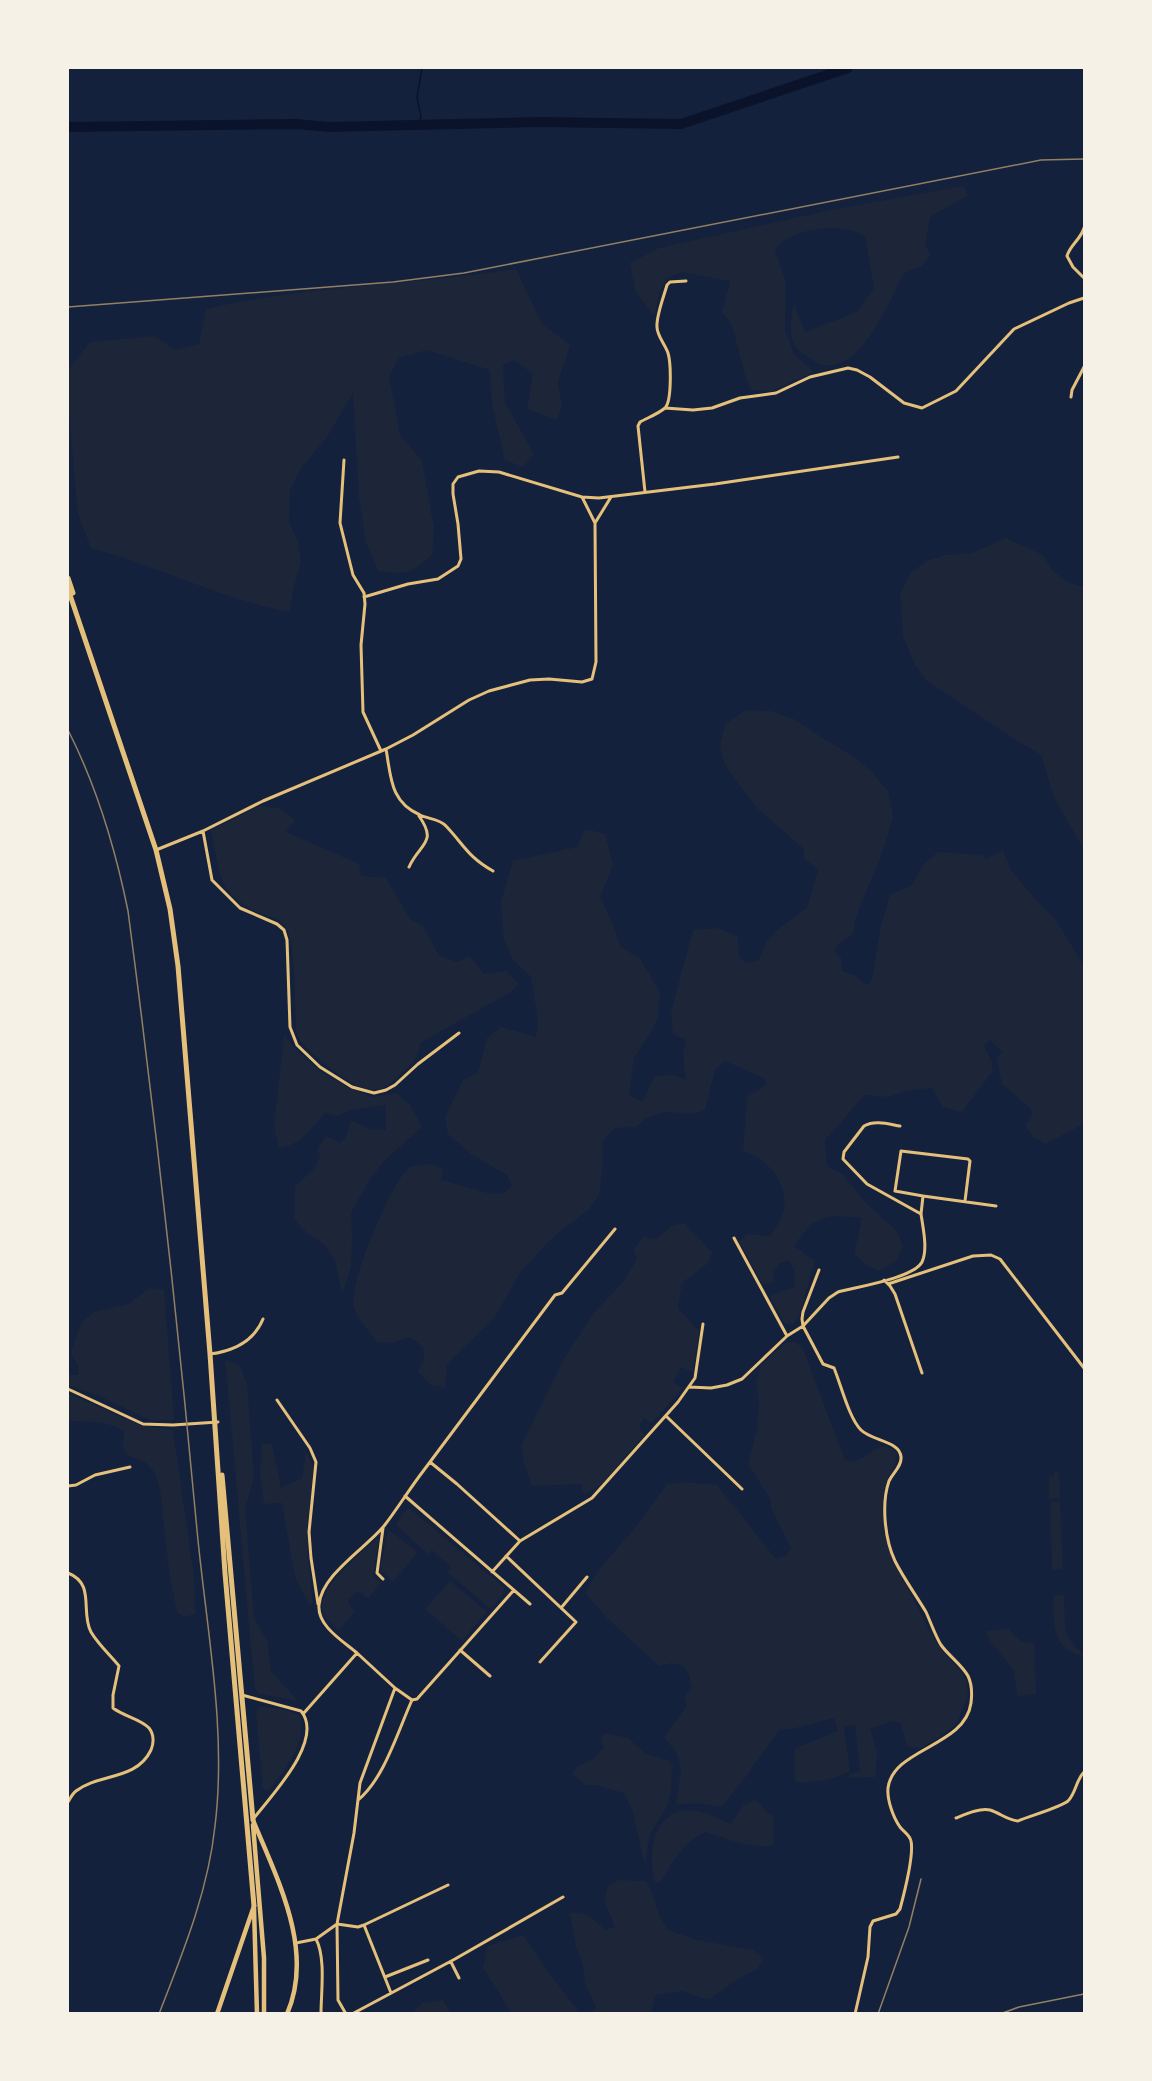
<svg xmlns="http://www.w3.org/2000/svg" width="1152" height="2081" font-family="'DejaVu Sans',sans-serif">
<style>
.green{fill:#1d2539}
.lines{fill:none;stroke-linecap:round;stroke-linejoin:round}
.stream{stroke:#0b132b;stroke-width:1.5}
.river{stroke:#0b132b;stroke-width:10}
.minor{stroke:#e5c07b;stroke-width:3}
.primary{stroke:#e5c07b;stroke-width:4.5}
.motorway{stroke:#e5c07b;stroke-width:5}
.rail{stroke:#918062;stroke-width:1.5}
</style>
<rect width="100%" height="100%" fill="#14213d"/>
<path class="green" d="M963,186L968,195L930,217L925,246L931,254L922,266L904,273C890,299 862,372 824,365C818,364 809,358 804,354C786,344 790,321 794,304L805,332L857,312L874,288L865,236C843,222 790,227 775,250L786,283L785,330L794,354L814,372L772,391L751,390L745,375L732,325L722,312L730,281L682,272L667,278L659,294L655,314L651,313L635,290L630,263L659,248L831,210Z
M516,269L542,324L570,345L558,382L562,406L557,420L527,409L533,374L514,360L503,365L505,403L534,454L523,467L505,460L492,404L490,370L427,350L399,358L389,376L400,435L422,461L434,528L432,555C412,573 406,575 378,571L366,542L359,497L353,393L327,437L301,468L290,490L289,522L298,541L301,562L294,587L289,612C221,599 158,566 91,548L78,514L68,406V370L90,342L154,336L175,350L199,344L206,309C308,285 414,285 516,269Z
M1006,538L1043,555L1053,571L1067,582L1084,587V850L1054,797L1041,755L1009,736L926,680L915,665L903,636L900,593L911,573L926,561L946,555L972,553Z
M746,710L770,711L794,719L824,739L853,756L872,772L888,791L893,818L882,853L856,917L854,931L851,935L838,944L835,952L841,958L842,971L856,976L867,985L872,978L881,926L890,894L911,886L924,864L938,852L982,855L986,859L1003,850L1011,870L1029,892L1056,920L1084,966V1115L1082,1125L1045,1144L1033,1137L1025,1125L1032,1116L1031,1109L1002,1084L997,1059L1002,1052L990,1040L984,1046L992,1062V1072L962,1112L943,1107L932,1088L905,1091L889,1097L865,1095C850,1109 841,1126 825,1139L827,1166L842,1174L869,1206L897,1231L903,1247L895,1262L879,1271L867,1265L854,1254L862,1218C825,1214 816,1214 794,1246L815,1261L800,1314L794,1324L784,1323L770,1296L795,1287L794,1269L788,1260L778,1264V1268L773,1270L774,1282L763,1285L739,1241L747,1234L770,1236C774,1230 779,1223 782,1216C792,1188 769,1158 743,1151L747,1097L767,1084L764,1078L725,1061L715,1069L705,1110L693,1114L665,1112L645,1119L636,1127L615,1128L602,1142L603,1164L599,1195L589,1209L551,1239L519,1274L495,1317L447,1364L445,1388L431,1385L418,1372L424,1360L423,1347L410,1337L392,1343L377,1342C369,1331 358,1320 354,1307C347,1287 386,1199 399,1180C402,1175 407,1170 411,1166L434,1164L443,1170L441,1180L491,1194H502L512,1186L507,1175L471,1154L448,1134L445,1118L463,1080L478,1073L487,1038L501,1027L536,1037L538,1021L531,977L513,960L504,940L501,902L513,861L577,847L585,829L605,834L613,865L600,897L612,922L620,946L640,959L660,992L658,1017L651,1032L634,1058L629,1095L642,1102L655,1076L676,1075L686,1081L683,1054L686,1040L673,1034L671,1012L693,930L718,928L738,937L739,957L746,963L759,960L765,944L777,930L807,908L818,870L804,858V849L757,808L725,765L720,747L725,724Z
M259,806L278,808L295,820L286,832L359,864L361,876L386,878L410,919L423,926L439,956L457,962L470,956L484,974L506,971L519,984L509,993L420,1043C419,1056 413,1064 402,1073C394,1080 385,1089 374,1090C355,1091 312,1056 301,1041C298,1038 297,1033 296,1028C294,1004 297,948 286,928C281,918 268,916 259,913C246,908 230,896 224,884C218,871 214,844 211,830Z
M284,1035L299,1053L321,1072L347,1087L373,1097L396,1093L410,1105L422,1127L384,1161L370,1179L351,1213L352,1239L351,1267L342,1294L335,1260L325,1245L308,1234L294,1219L295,1186L314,1169L320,1157L317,1149L326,1136L340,1143L346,1137L351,1120L369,1129L386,1130V1105L352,1110L337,1116L325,1113C310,1129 302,1145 279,1148L274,1126Z
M684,1223L712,1252L708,1263L682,1283L678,1308L699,1331L693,1372L681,1367L673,1382L683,1388L652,1423L644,1418L639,1427L644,1435L602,1484L584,1495L581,1484L532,1486L524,1463L521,1446L564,1359L593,1314L624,1281L637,1259L633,1250L643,1237L657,1239L671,1226Z
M150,1288L164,1290L174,1420H150L99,1396L68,1385V1375H79L78,1365L71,1353L81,1323L94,1312L128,1304Z
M796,1342L803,1349L845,1460C848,1461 852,1462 855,1461C871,1458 878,1436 897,1453L895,1464L885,1485L882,1510L891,1558L936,1642L963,1675L967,1682L968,1695L957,1723L944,1734L921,1748H912L907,1745L901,1724L894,1721L870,1728L877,1753L875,1777L849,1778V1774L860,1772L855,1725L844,1727L850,1771C833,1780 815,1783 795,1782L794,1749L838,1731L834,1718L792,1729H780L741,1783L721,1807L697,1803L676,1805L681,1768L676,1752L664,1737L687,1706L684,1697L692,1688L689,1675L683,1666L672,1663L659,1666L607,1618L585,1593L600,1568L635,1528L667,1484L684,1482L717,1485L776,1559L786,1556L791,1548L771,1508V1500L748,1464L757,1429L759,1402L756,1383L761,1365L785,1343Z
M225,1360L240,1366L247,1384L254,1479L245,1508L254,1618L267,1640L271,1671L298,1701L259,1694L255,1688C244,1579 236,1469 225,1360Z
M68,1393L139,1425L173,1430L194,1577L195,1614L184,1617L177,1612L169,1571L160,1490L155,1473L145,1462L127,1455L123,1446L124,1431C106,1420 88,1422 68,1421Z
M262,1443L272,1444L281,1488L302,1478L306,1452L314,1467L307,1526L308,1560L313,1604H309L295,1577L282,1503L264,1504L260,1477Z
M1055,1472H1059L1060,1498L1049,1499V1476L1053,1477Z
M1060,1501L1063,1569L1052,1570L1050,1502Z
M409,1508L504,1587L503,1594L491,1609L447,1572L451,1567L432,1550L428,1554L396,1525L404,1512Z
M388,1529L418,1552L393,1582L380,1570Z
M379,1538L373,1576L381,1583L368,1598L358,1591L348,1600V1604L355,1611L339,1630C332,1624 323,1618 322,1608C319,1586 361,1554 375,1539Z
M450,1581L487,1612L462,1641L425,1609Z
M1064,1595C1066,1627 1060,1633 1084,1655C1051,1653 1054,1620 1053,1596Z
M1008,1629L1021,1641L1034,1643L1036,1694L1017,1696L1014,1671L988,1638L986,1631Z
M258,1707C272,1707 289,1709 300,1716C307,1745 284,1771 267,1792L263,1788L256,1713Z
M604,1733L628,1738L646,1754L668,1760L672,1767L671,1793L666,1808L650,1834L645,1865L632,1809L624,1793L596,1785H586L572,1774L577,1767L594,1758L604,1747L601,1741Z
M754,1800C762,1805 765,1812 773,1816L774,1845C752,1850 727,1838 705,1832C683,1843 673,1860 662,1880L659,1883L655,1882C647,1856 653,1812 687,1810C703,1809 716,1818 731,1824L743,1806Z
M618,1880L646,1881L652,1893L659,1915L668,1930L697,1940L753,1950L764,1959L757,1969L738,1979L711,1998L705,1999L682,1991L655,1995L652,2008V2013H590L596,2008L585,1983L583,1964L576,1946L570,1913C586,1911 594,1918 605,1930L615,1927L604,1899L608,1886Z
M523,1935L552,1977L580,2013H511L495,1986L483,1969L488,1946Z
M443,2000L451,2013H412L422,2003Z"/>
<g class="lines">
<path class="stream" d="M418,125L421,117L417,97L422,68"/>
<path class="river" d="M68,127L296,124L329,127L540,122L681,124L848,68"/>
<path class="minor" d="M1084,228C1081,239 1070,245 1067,256L1073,267L1084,278
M1071,397L1072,390L1084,367
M665,408L693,410L712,408L740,398L776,393L810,377L848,368L857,370L870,377L904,403L922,408L956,391L1014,329L1069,303L1084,298
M344,460L340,523L353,575L364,593L365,604L361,645L363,712L381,751
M645,492L638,426L640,422C647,418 658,414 665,408C672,401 671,363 668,353C665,344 657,336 657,327C656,316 664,296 667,285L670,282L686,281
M595,523L611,497
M364,597L408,584L438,579L458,566L461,559L458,524L453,494V484L458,477L479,471L499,472L582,497L599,498L715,484L898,457
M386,749C391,777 390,802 420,815C428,819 440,819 446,826C464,845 468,857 493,871
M203,831L212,880L240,908L277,924L284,930L287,940L290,1027L297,1045L320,1067L352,1087L374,1093L386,1090L395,1085L418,1064L459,1033
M156,850L203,831L263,801L386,749L413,735L469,700L489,691L530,680L549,679L582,682L592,679L596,662L595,523L582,497
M409,867C420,843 438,843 419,816
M923,1196L996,1206
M921,1214L923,1196L895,1191L901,1151L968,1159L970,1161L965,1201
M734,1238L787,1336
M819,1270L803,1312L802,1319L803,1326L823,1364L834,1368C841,1385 849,1418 861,1430C872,1441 900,1441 901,1457C902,1466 893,1473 889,1481C881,1504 885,1540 895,1561C904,1579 916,1595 926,1612C931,1623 935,1635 941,1645C949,1656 962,1665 968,1676C972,1684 972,1695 971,1703C965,1747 893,1748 888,1788C887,1800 893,1817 900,1827C904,1832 910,1835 911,1841C914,1855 904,1894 900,1909L896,1914L873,1921L870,1927L868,1957L855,2014
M884,1280L890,1286L895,1294L922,1373
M888,1284L973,1256L991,1255L1000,1259L1084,1368
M210,1354C233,1351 254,1341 263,1319
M689,1387L711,1388L727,1385L742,1379L787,1336L803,1326L829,1298L838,1292C856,1287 914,1278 922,1262C928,1249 923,1228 921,1214L867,1184L843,1159L844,1152L864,1126C875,1120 888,1124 900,1126
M68,1389L143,1424L173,1425L218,1422
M277,1400L310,1448L316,1462L309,1532L311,1558L318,1604
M666,1416L742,1489
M430,1462L457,1484L520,1541
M68,1486L76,1485L95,1475L130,1467
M405,1496L530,1604
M383,1528L377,1573L383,1579
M506,1556L576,1622L540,1662
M492,1572L520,1541L592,1498L678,1402L695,1378L703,1324
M68,1573C96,1584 80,1612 91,1632C98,1644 110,1655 119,1666L113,1695V1708C123,1716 141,1719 149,1728C154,1734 154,1743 151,1750C136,1781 99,1773 76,1791C72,1794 70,1799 68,1802
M561,1608L587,1577
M460,1650L490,1676
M357,1653L395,1688L412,1700L417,1699L514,1590
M242,1695L301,1711C325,1740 271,1796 254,1818
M303,1714L357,1653C343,1641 317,1626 319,1605C321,1575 366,1548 384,1526C398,1508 410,1488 424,1470C468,1412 511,1353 555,1295L562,1293L615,1229
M358,1800C384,1779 398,1731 412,1700
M956,1818C966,1814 979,1808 990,1810C1000,1813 1007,1820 1018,1821C1029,1816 1059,1808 1068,1801C1076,1793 1076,1780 1084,1772
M364,1925L391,1993
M316,1939L337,1924L358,1927L364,1925L448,1885
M296,1943L316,1939C326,1958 321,1992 321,2014
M451,1962L459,1978
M385,1977L428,1960
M346,2014L338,2000L337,1924L354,1833L360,1783L395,1688
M352,2014L455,1959L563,1897"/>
<path class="primary" d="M253,1820C277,1879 315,1950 287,2014
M253,1825L264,1958V2014
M254,1908L257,2014
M217,2014L254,1906"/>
<path class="motorway" d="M68,578L73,593
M68,589L156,850L170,909L178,966L210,1354L225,1573L254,1906
M222,1475L253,1820"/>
<path class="rail" d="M68,307L393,282L464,273L1041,160L1084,159
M68,730C97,787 115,847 128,911C155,1116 178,1323 197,1530C206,1627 227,1728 215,1826C208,1892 183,1952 159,2014
M878,2014L909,1927L921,1879
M1000,2014L1019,2007L1084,1994"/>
</g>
<rect width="1152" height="2081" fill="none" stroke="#f6f1e7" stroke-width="138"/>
</svg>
